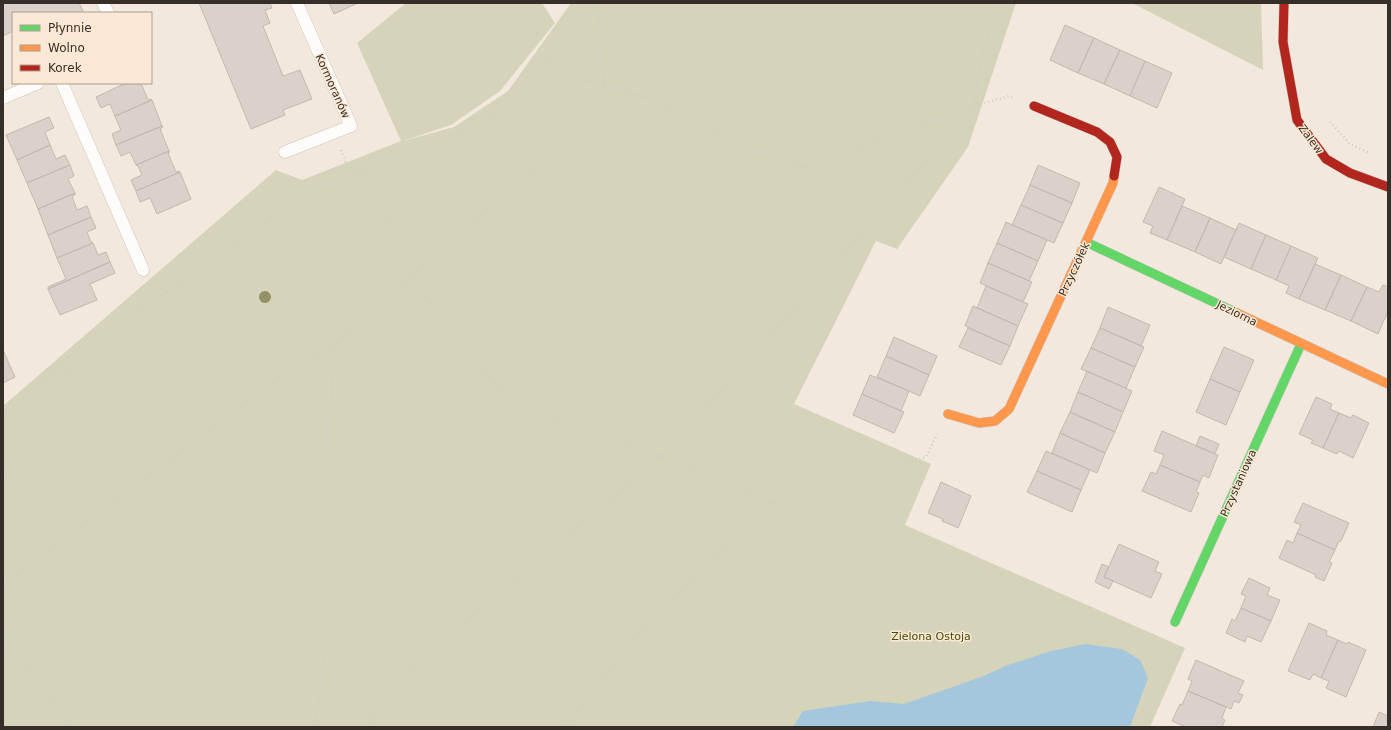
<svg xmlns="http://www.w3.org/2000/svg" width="1391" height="730" font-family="'DejaVu Sans',sans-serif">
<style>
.green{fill:#d5d4ba}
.water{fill:#a4c7dd}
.building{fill:#dad1c8;stroke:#c2bab1}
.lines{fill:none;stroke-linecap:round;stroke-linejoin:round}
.lane-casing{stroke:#cbc3ba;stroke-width:13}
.fast-casing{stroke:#cbc3ba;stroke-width:10}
.slow-casing{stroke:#cbc3ba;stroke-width:10}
.jam-casing{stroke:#cbc3ba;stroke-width:10}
.path{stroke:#cfcbc7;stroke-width:2.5;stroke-dasharray:1 3;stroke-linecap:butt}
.lane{stroke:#fdfcfa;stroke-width:12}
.fast{stroke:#63d668;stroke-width:9}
.slow{stroke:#ff974d;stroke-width:9}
.jam{stroke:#b3261e;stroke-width:9}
.tree{fill:#939267}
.labels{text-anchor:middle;stroke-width:3;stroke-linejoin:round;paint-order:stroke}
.street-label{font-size:11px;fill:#362f27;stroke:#fbe8d4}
.park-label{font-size:11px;fill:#454c07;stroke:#fbe8d4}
</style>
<rect width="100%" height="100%" fill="#f2e8dd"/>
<path class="green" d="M406,3H542L555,23L500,91L451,125L403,141L454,127L508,91L571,3H1016L968,147L897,249L876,241L794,404L931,464L905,525L1185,648L1150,727H3V406L276,170L302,180L401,141L357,43Z
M1132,3H1261L1263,70Z"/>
<path class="water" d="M1085,644L1122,649L1140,660L1148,678L1130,727H793L803,711L870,701L904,704L981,677L1008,665L1051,651Z"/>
<path class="building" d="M3,3H79L84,13H13V31L3,36Z
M199,3H270L272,8L265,10L270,23L263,26L283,76L300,70L312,99L283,110L285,115L251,129Z
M329,3H358L334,14Z
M1065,25L1094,38L1078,73L1050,60Z
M1094,38L1120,50L1104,84L1078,73Z
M1120,50L1145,61L1130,96L1104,84Z
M1145,61L1172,73L1157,108L1130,96Z
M126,83H141L148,100L151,99L152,100L115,116L110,104L101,108L96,97Z
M152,100L162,126L116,145L112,134L121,130L115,116Z
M49,117L54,128L45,132L50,145L17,160L6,135Z
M162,126L163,127L160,129L169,151L136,165L130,152L121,156L116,145Z
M50,145L56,159L65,155L70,165L27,183L17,160Z
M169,151L170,152L168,153L176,172L179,171L180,172L136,191L131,180L142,175L138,166L136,165Z
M70,165L74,176L68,179L75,193L38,209L27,183Z
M1038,165L1080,183L1072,203L1030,185Z
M180,172L191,199L157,214L150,198L140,202L136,191Z
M1030,185L1072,203L1063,223L1021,205Z
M1159,187L1185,199L1167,240L1150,233L1153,226L1143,222Z
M75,193V195L72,196L77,210L87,206L91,217L48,235L38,209Z
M1021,205L1063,223L1054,243L1012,225Z
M1182,206L1210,218L1195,252L1167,240Z
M91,217L96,228L87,232L91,242H92L93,243L57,258L48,235Z
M1210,218L1236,230L1221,264L1195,252Z
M1006,222L1047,240L1038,261L997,243Z
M1239,223L1266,235L1251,269L1224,257Z
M1266,235L1291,246L1276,280L1251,269Z
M93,243L98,255L106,252L110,262L48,289V287L66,279L57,258Z
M997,243L1038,261L1029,281L988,263Z
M1291,246L1318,258L1299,299L1286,293L1289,286L1276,280Z
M110,262L115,273L90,284L97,300L60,315L48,289Z
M988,263L1032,282L1023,302L980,283Z
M1315,264L1341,275L1325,310L1299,299Z
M1341,275L1367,287L1351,321L1325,310Z
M1383,285L1388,287V311L1378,334L1351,321L1367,287L1379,292Z
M986,286L1028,304L1018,326L977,308Z
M973,306L1018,326L1010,346L965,326Z
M1108,307L1150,325L1141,346L1100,328Z
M968,328L1010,346L1001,365L959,347Z
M1100,328L1144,347L1135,367L1091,348Z
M894,337L937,356L929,375L886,356Z
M1224,347L1254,360L1240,392L1210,379Z
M1091,348L1135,367L1126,388L1081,369Z
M3,350L15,377L3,383Z
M886,356L929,375L920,396L877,377Z
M1087,371L1132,391L1123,412L1078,392Z
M870,375L909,391L901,411L862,394Z
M1210,379L1240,392L1226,425L1196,412Z
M1078,392L1123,412L1115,432L1070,412Z
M862,394L904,412L894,433L853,415Z
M1316,397L1332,404L1330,409L1339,413L1323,448L1311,443L1313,440L1299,434Z
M1070,412L1115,432L1105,453L1060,433Z
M1339,413L1351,418L1353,415L1369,423L1353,458L1339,451L1337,454L1323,448Z
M1162,431L1218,455L1209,478L1203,475L1200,482L1160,465L1164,455L1154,451Z
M1060,433L1105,453L1097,473L1052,453Z
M1200,436L1219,444L1215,454L1196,446Z
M1046,451L1090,470L1081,490L1037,471Z
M1160,465L1200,482L1196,492L1199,493L1191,512L1142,491L1151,472L1156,474Z
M1037,471L1081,490L1072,512L1027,492Z
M941,482L971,496L958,528L942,521L943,519L928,513Z
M1303,503L1349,523L1341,541H1339L1335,550L1297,533L1301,525L1294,522Z
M1297,533L1335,550L1329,562L1332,563L1324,581L1315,577L1316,575L1279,558L1287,540L1293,543Z
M1119,544L1159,562L1155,571L1162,574L1151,598L1104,577Z
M1102,564L1109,567L1104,577L1113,581L1109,589L1095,582Z
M1249,578L1270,588L1267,595L1280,600L1271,621L1241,608L1246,596L1241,594Z
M1241,608L1271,621L1261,642L1247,636L1245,642L1226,633L1232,619L1235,621Z
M1309,623L1327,631L1326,635L1338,640L1321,678L1313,674L1310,680L1288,671Z
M1338,640L1347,644L1348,642L1366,650L1346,697L1326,688L1329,681L1321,678Z
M1196,660L1244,681L1238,693L1243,695L1239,703L1234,701L1231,709L1188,691L1192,681L1188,679Z
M1188,691L1226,707L1222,718L1225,720L1222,727H1186L1172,721L1180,704L1182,705Z
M1379,712L1388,716V727H1373Z"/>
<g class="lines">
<g class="lane-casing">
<path id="lane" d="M103,3L108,13
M62,83L143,270
M3,98L38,83
M285,152L351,126L297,3"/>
</g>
<g class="fast-casing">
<path id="fast" d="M1086,242L1237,313
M1175,622L1301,344"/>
</g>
<g class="slow-casing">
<path id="slow" d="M1237,313L1388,384
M948,414L979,423L995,421L1009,409L1113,183L1114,176"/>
</g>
<g class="jam-casing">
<path id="jam" d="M1284,3L1283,42L1297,120L1326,159L1350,173L1388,187
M1034,106L1097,132L1110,142L1117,157L1114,176"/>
</g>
<path class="path" d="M542,70L604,85L649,98L762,153L805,167L975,106L1009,96L1012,98
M1330,122L1350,144L1369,153
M341,150L346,163L360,173L381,195L411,276L467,357L496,385L566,425L662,456L975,106L983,49L998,3
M155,283L165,293
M61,363L103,413
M3,418L17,403L80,346L113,323L171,289L293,201L323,186L378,167L423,146L476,124L500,110L542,70L594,3
M3,472L9,478
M3,584L122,497L259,392L335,343L584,125L604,85L597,3
M3,635L72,727
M315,727L331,609L330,419L335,343
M368,727L385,690L662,456L774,503
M564,727L571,720L651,618L774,503L856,474L926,457L937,434
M1144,727L1181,650L1180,644"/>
<use href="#lane" class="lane"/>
<use href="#fast" class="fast"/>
<use href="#slow" class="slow"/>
<use href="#jam" class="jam"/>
</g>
<circle class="tree" cx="265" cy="297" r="6"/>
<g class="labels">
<g class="street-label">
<text transform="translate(333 86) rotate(66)" y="4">Kormoranów</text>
<text transform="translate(1311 139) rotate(54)" y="4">Zalew</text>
<text transform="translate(1074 269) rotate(-65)" y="4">Przyczółek</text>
<text transform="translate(1237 313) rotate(26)" y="4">Jeziorna</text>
<text transform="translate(1238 483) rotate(-66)" y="4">Przystaniowa</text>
</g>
<g class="park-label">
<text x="931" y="640">Zielona Ostoja</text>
</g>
</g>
<rect width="1391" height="730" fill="none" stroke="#362f27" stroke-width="8"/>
<rect x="12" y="12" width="140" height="72" fill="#fbe8d4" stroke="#ac9e8f"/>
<rect x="20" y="25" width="20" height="6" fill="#63d668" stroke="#ac9e8f"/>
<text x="48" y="32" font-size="12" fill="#362f27">Płynnie</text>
<rect x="20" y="45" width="20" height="6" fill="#ff974d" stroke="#ac9e8f"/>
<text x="48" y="52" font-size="12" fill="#362f27">Wolno</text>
<rect x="20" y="65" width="20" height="6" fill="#b3261e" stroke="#ac9e8f"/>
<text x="48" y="72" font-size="12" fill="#362f27">Korek</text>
</svg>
